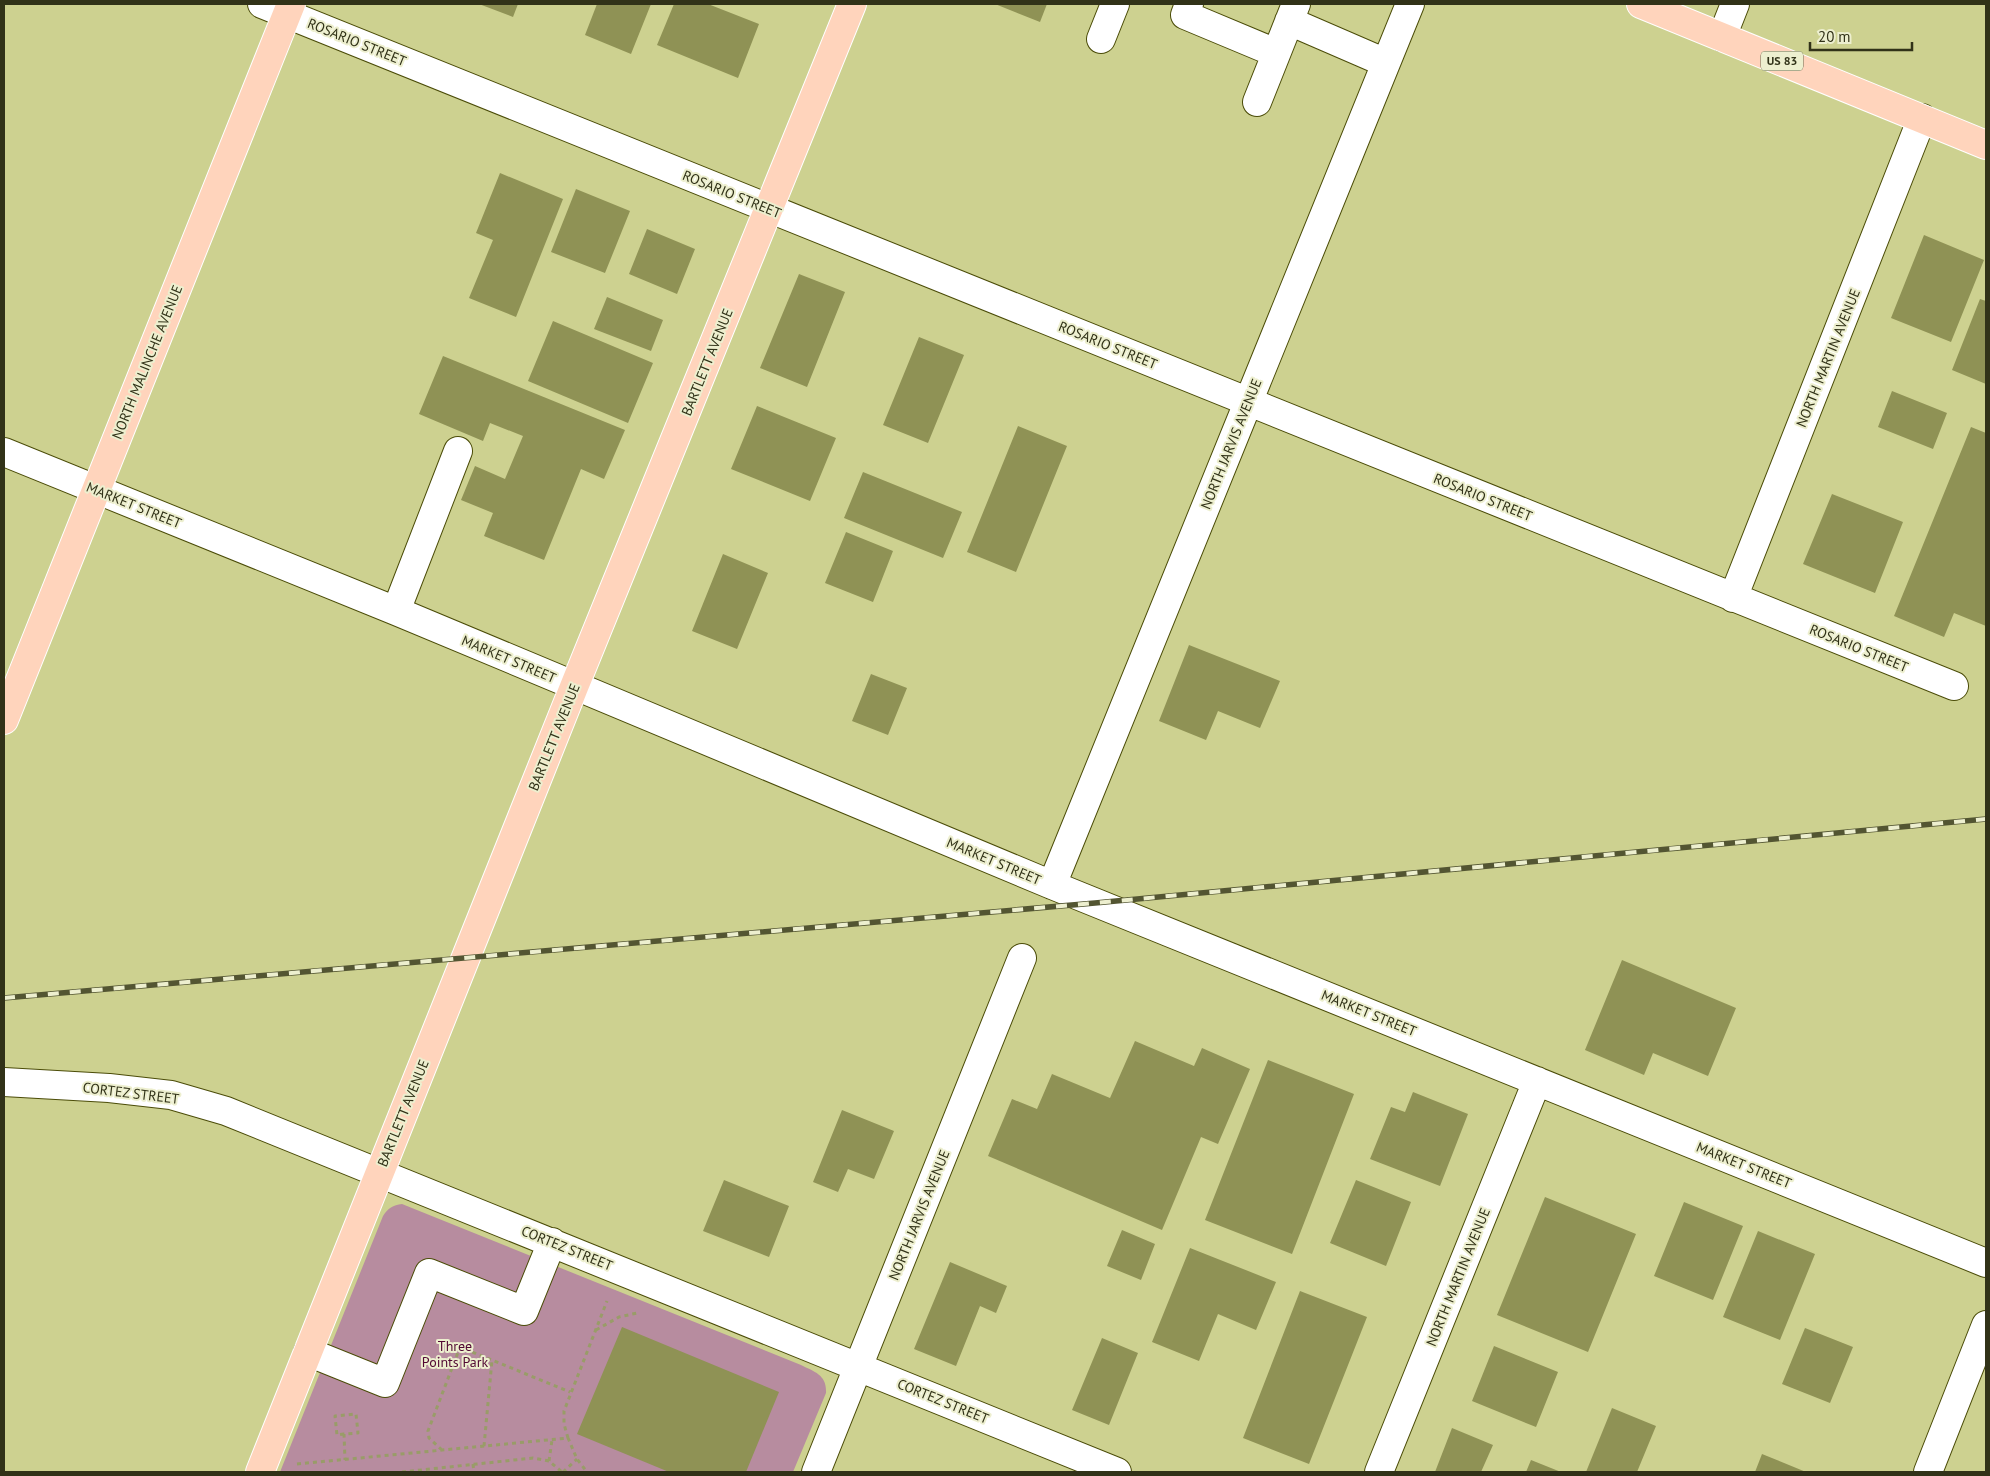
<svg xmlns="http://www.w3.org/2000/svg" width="1990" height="1476" font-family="'PT Sans',sans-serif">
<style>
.green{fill:#b78c9f}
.building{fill:#8f9255}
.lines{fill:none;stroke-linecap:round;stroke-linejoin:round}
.minor-casing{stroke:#4b4c08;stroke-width:30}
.major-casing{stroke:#fff;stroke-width:30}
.path{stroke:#999c68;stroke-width:3;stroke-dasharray:4 4;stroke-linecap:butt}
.minor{stroke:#fff;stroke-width:28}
.major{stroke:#ffd4bc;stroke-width:28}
.rail-casing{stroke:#535532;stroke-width:5.5}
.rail{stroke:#edefcf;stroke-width:4;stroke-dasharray:11;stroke-linecap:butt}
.labels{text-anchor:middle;stroke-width:4;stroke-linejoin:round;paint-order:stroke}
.shield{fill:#edefcf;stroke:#696b4f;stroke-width:1}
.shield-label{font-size:12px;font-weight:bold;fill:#313218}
.street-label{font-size:14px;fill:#313218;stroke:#edefcf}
.park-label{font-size:14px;fill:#510733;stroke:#edefcf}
</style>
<rect width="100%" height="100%" fill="#cdd190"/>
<path class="green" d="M402,1204L801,1365C815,1372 827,1375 826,1393L793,1472H280L383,1216C388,1208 393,1205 402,1204Z"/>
<path class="building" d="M479,4H518L513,17Z
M597,4H651L631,54L585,35Z
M674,4H708L759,24L738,78L657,45Z
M995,4H1047L1040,22Z
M500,173L563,199L516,317L469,298L493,240L476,233Z
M576,189L630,211L605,273L551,252Z
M647,229L695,249L677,294L629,274Z
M1924,235L1984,260L1951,342L1891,318Z
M799,274L845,292L807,387L760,368Z
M607,297L663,320L651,351L594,329Z
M1980,299L1986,301V384L1952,370Z
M553,321L653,363L628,423L528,381Z
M919,337L964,355L928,443L883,425Z
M443,356L625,430L604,479L581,469L544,560L484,536L493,513L461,500L475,466L505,479L523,436L490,423L483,441L419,414Z
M1892,391L1947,413L1933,449L1878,427Z
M757,406L836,438L810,501L731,469Z
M1018,426L1067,446L1016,572L967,552Z
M1971,427L1986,433V626L1954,613L1944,637L1894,616Z
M863,472L962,512L943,558L844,518Z
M1832,494L1903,522L1875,593L1803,564Z
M846,532L893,551L873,602L825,583Z
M723,554L768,573L737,649L692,631Z
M1189,645L1280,681L1260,728L1218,711L1206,740L1159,721Z
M871,674L907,688L888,735L852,721Z
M1622,960L1736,1008L1708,1076L1653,1053L1644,1075L1585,1050Z
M1135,1041L1194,1066L1202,1048L1250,1069L1218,1144L1201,1137L1162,1230L988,1156L1012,1099L1037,1109L1052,1074L1110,1098Z
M1268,1060L1354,1094L1292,1254L1205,1220Z
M1413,1092L1468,1114L1440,1186L1370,1159L1391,1107L1405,1112Z
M842,1110L894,1131L874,1179L848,1169L838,1192L813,1182Z
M724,1180L789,1206L769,1257L703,1231Z
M1356,1180L1411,1202L1386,1266L1330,1243Z
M1545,1197L1636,1234L1588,1352L1497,1315Z
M1684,1202L1743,1226L1713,1300L1654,1276Z
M1122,1230L1155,1244L1141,1280L1107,1266Z
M1758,1231L1815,1254L1780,1340L1723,1317Z
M1190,1248L1276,1282L1256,1330L1218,1314L1199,1361L1152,1342Z
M950,1262L1007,1286L996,1313L980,1306L956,1366L914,1349Z
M1300,1291L1367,1317L1309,1464L1243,1438Z
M622,1327L779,1392L746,1472H669L577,1434Z
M1805,1328L1853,1347L1830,1403L1782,1384Z
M1102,1338L1138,1353L1109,1425L1072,1410Z
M1494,1346L1558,1372L1536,1427L1472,1401Z
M1612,1408L1656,1426L1637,1472H1586Z
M1452,1428L1493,1445L1481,1472H1435Z
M1762,1454L1806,1472H1755Z
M1531,1460L1561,1472H1526Z"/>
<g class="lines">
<g class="minor-casing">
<path id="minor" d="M262,4L1954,686
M1189,4L1185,15L1276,53
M1289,21L1386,63
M1722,37L1735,4
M1101,39L1115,4
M1257,102L1296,4
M4,452L396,611L1052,885L1986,1263
M1733,598L1922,118
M396,611L458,451
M1052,885L1410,4
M4,1082L109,1088L171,1095L226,1111L1117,1472
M308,1352L385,1383L429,1273L524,1311L552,1242
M816,1472L1022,958
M1379,1472L1537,1081
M1928,1472L1986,1325"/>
</g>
<g class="major-casing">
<path id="major" d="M1641,4L1986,145
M4,720L291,4
M260,1472L574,687L852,4"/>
</g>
<path class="path" d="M596,1330L619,1317L637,1313
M344,1434L337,1435L335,1416L356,1414L358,1433L344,1434L345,1460
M568,1438L564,1424V1411L607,1301
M484,1446L492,1360
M442,1450L429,1438L428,1431L460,1347L570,1392
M549,1461L552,1440
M297,1464L568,1438L577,1459L587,1472
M473,1464L474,1472
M402,1472L533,1458L549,1461L562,1472
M563,1472L577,1459"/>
<use href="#minor" class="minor"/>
<use href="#major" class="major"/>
<g class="rail-casing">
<path id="rail" d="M4,998L1095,903L1986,819"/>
</g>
<use href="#rail" class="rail"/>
</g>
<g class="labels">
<rect class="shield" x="1761" y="51.5" width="42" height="19" rx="4"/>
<g class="shield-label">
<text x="1782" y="65">US 83</text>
</g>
<g class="street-label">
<text transform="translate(357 42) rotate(22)" y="5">ROSARIO STREET</text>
<text transform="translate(732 194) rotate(22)" y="5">ROSARIO STREET</text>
<text transform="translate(1108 345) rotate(22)" y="5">ROSARIO STREET</text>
<text transform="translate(1828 358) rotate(-68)" y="5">NORTH MARTIN AVENUE</text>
<text transform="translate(147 362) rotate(-68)" y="5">NORTH MALINCHE AVENUE</text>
<text transform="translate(707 362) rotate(-68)" y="5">BARTLETT AVENUE</text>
<text transform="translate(1231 444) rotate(-68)" y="5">NORTH JARVIS AVENUE</text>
<text transform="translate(1483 497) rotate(22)" y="5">ROSARIO STREET</text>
<text transform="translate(134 505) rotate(22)" y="5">MARKET STREET</text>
<text transform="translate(1859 648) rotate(22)" y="5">ROSARIO STREET</text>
<text transform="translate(509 659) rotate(23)" y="5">MARKET STREET</text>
<text transform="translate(554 737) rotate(-68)" y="5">BARTLETT AVENUE</text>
<text transform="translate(994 861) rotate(23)" y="5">MARKET STREET</text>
<text transform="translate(1369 1013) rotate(22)" y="5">MARKET STREET</text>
<text transform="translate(131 1093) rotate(7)" y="5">CORTEZ STREET</text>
<text transform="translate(403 1113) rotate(-68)" y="5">BARTLETT AVENUE</text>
<text transform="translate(1744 1165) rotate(22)" y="5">MARKET STREET</text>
<text transform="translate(919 1215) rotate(-68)" y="5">NORTH JARVIS AVENUE</text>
<text transform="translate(567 1248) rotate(22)" y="5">CORTEZ STREET</text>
<text transform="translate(1458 1277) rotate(-68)" y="5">NORTH MARTIN AVENUE</text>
<text transform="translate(943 1401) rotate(22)" y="5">CORTEZ STREET</text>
</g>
<g class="park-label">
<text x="455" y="1351">Three<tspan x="455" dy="16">Points Park</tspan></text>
</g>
</g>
<rect width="1990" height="1476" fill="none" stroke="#313218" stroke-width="10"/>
<path d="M1810 42v8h102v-8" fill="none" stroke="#313218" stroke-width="2.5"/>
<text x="1818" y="42" font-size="15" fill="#313218" stroke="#edefcf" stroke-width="4" paint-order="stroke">20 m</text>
</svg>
